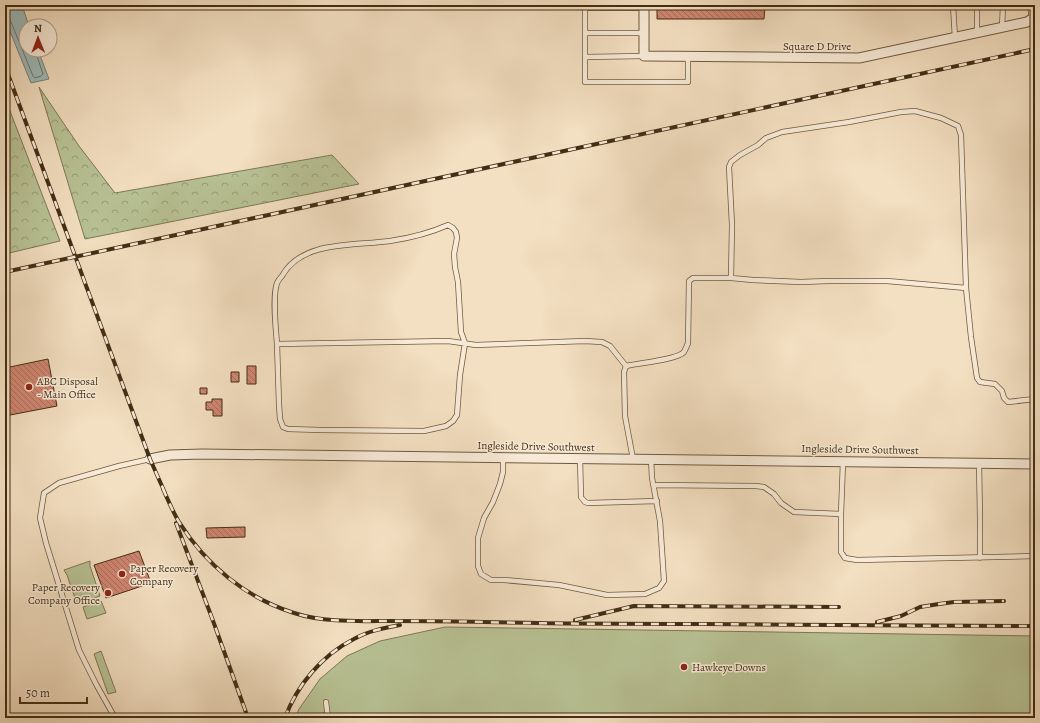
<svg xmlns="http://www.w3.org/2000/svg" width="1040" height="723" font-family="Alegreya,serif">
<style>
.grass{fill:#b8c295;stroke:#7e7854}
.forest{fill:url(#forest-crowns);stroke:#7e7854}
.water{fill:#9ebabc;stroke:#7a8279}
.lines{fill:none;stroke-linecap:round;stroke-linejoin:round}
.shore{stroke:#707468;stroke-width:1}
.building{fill:url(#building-back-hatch);stroke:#432e14}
.lane-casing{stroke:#6f5a3f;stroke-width:6}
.street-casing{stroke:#6f5a3f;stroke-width:11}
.lane{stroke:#f7ead7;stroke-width:4.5}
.street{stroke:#f7ead7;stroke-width:9}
.rail-casing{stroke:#432e14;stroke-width:4}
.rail{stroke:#f7ead7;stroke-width:2.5;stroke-dasharray:8;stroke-linecap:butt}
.poi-dot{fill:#8f2418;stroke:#f7ead7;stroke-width:1.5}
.labels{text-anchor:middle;stroke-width:3;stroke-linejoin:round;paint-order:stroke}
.street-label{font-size:11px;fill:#432e14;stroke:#f7ead7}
.poi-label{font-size:11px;fill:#432e14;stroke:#f7ead7;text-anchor:start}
</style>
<defs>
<pattern id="forest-crowns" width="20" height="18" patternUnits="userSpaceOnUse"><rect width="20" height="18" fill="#b8c295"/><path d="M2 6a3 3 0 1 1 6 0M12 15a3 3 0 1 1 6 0" fill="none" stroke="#979e78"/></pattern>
<pattern id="building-back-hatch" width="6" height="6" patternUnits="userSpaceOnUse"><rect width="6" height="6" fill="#d08571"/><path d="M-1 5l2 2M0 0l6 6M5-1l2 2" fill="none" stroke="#aa6d5c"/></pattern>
</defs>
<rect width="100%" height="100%" fill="#f3dfc1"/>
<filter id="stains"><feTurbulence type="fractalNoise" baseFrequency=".005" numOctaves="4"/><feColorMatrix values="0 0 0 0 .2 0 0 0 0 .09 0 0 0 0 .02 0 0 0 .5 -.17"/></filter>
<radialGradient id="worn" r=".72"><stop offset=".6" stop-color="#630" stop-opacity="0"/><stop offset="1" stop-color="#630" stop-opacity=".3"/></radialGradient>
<path class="grass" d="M90,561V566L100,596L77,604L67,575L64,570Z
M101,601L106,613L87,619L83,607Z
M445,627L1035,636V718H295L299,709L320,679L347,656L380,641Z
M101,651L116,692L108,694L94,654Z"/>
<path class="forest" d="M39,87L79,146L115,193L332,155L359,184L85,239Z
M5,98L60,241L5,254Z"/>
<path class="water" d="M5,5H22L29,26H26V50H38L49,79L31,83L5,19Z"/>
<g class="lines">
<path class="shore" d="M5,19H8L11,22L33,76L35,78L41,76L43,74L35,50"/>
</g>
<path class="building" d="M657,5H931V8L765,7L764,19H657Z
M48,359L57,406L5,416V368Z
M247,366H256V384H247Z
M231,372H239V382H231Z
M200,388H207V394H200Z
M212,399H222V416H213V410H206V402H212Z
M245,527V537L207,538L206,528Z
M139,551L151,583L106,598L94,565Z"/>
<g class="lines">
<g class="lane-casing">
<path id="lane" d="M585,5V82H688V57
M953,5L955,38
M1030,5L1032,19
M585,8H644
M1002,28L1003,5
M585,33H644
M977,33V5
M585,57L644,56
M731,278L732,225L729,167L731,162L740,155L758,145L766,138L782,132L849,122L901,112L915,111L941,118L958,126L961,135L966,288L971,337L977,378L980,382L995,384L1002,391L1004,398L1008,402L1035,399
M277,344L279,404L280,419L283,427L288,429L320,430L424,431L446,426L453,421L457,415L460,375L465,343L461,332L458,282L455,267L454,254L457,238L456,232L453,228L448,225C430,233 410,238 390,241C354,246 302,240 282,276C280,278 278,281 277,283C272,297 276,329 277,344L448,341L476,345L585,341L602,342L610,346L626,366
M626,366C638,363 677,360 684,352C685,350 687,346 688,343L689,281L693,278H731L753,280L801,282L828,281H887L966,288
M626,366L624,372L625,416L633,459
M503,457V472L500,484L493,502L484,518L478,538V566L481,574L491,580H504L559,585L607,595L645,594L659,588L664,581L660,521L652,478L651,459
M580,458L581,497L585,502L588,503L657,501
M979,463L980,517V558
M654,485L756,486L764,487L774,494L781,503L794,512L841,514L843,462
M841,514V552L845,558L857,560L1035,556
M326,702L328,718
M115,718L96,684L79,650L46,543L40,518L44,493L59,483L119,466L150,459"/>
</g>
<g class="street-casing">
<path id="street" d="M644,5V56L859,58L1027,22L1035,17
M150,459L170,455L202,454L1035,464"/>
</g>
<use href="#lane" class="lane"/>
<use href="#street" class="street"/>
<g class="rail-casing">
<path id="rail" d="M5,66L150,459L165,493
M5,272L1035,49
M163,489C168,500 173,512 179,522C206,565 246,598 294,613C325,623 359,621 391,621C422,621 453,621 484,622C558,624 631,624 704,624C814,625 925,626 1035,626
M176,523L212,618L248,718
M575,620L634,606L839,607
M877,622L901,616L920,607L939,604L954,602L1004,601
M285,718C297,685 322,655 354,639C368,631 384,628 400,625"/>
</g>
<use href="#rail" class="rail"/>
</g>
<g class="poi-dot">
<circle cx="29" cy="387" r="4"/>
<circle cx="122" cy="574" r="4"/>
<circle cx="108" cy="593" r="4"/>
<circle cx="684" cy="667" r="4"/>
</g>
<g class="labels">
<g class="street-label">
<text x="817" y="50">Square D Drive</text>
<text transform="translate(536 446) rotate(1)" y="4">Ingleside Drive Southwest</text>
<text transform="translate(860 449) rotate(1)" y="4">Ingleside Drive Southwest</text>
</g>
<g class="poi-label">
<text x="37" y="385">ABC Disposal<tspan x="37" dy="13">- Main Office</tspan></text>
<text x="130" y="572">Paper Recovery<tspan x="130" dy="13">Company</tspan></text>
<text x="100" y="591" text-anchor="end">Paper Recovery<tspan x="100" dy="13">Company Office</tspan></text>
<text x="692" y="671">Hawkeye Downs</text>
</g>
</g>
<rect width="1040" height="723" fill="none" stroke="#f3dfc1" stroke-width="20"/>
<rect x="6" y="6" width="1028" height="711" fill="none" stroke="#432e14" stroke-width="2"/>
<rect x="10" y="10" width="1020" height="703" fill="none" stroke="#432e14"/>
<g transform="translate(38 38) rotate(359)"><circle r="19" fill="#f7ead7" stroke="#af9f89"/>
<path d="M0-3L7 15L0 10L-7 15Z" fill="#8f2418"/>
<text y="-6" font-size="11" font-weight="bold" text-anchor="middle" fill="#432e14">N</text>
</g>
<path d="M20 697v6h67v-6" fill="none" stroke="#432e14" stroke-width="2"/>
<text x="26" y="697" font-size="12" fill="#432e14" stroke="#f7ead7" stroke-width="3" paint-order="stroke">50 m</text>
<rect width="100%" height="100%" filter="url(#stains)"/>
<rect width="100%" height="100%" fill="url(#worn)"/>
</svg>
